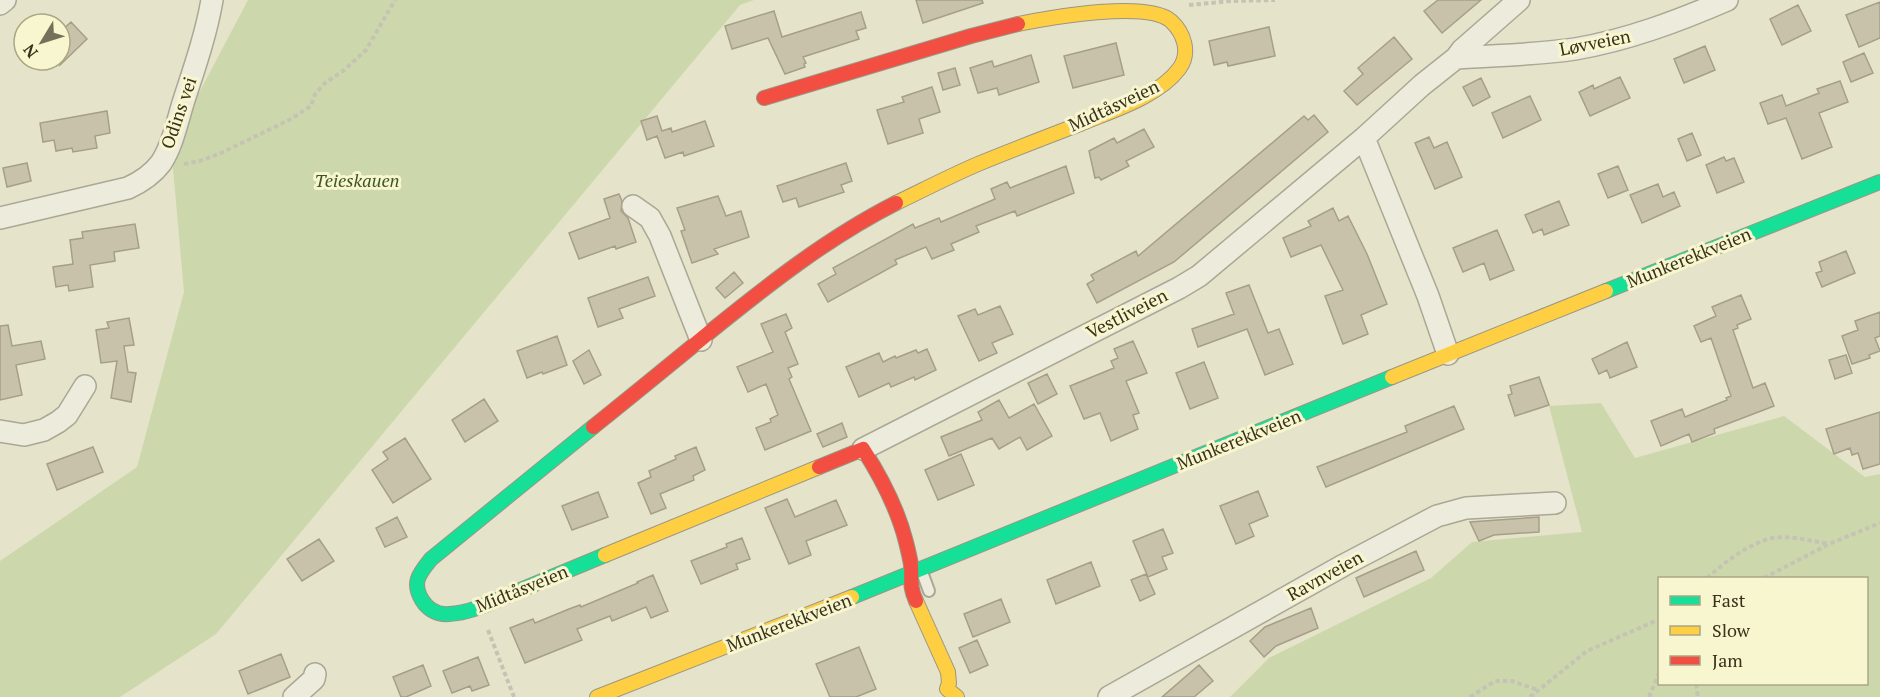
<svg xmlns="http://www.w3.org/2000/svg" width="1880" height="697" font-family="'PT Serif',serif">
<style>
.green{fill:#ccd8ab;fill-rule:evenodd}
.building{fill:#c9c2ab;stroke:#a59f89;stroke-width:1.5}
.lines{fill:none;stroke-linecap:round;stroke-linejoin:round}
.lane-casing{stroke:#aaa794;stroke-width:14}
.street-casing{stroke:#aaa794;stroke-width:24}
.fast-casing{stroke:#999684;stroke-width:16}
.slow-casing{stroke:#999684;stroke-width:16}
.jam-casing{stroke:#999684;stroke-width:16}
.path{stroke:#c5c3b3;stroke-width:4;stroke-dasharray:4.5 3;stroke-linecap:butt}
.lane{stroke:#edecdc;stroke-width:10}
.street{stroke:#edecdc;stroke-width:21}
.fast{stroke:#16e098;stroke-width:14}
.slow{stroke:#ffcf43;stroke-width:14}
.jam{stroke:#f24e42;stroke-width:14}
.labels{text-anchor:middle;stroke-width:6;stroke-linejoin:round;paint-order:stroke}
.street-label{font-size:18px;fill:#38311b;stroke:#f8f6ce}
.park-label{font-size:18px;font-style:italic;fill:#3b5620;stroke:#f8f6ce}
</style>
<rect width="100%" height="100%" fill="#e5e4ca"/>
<path class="green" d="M248,0H754L740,5L216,634L120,697H0V561L137,467L184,292L171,146Z
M1601,403L1635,458L1784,416L1865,477L1880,474V697H1230L1269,658L1431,578L1472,542L1582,532L1549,406ZM1660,578H1866V684H1660Z"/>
<path class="building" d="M916,0H982L983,3L923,23Z
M1438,0H1481L1442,33L1424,11Z
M1880,2V38L1859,47L1846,15Z
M1798,5L1811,31L1782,45L1770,19Z
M774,11L782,37L861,12L866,28L856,31L859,39L803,57L806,63L804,64L805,67L785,74L768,38L732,49L725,26Z
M71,22L87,39L60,65V32Z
M1269,27L1275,56L1228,66L1227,62L1214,65L1209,41Z
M1394,37L1412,59L1357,105L1344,91L1363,74L1358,68Z
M1116,43L1124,75L1073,88L1064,56Z
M1705,46L1715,70L1684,83L1674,59Z
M1864,53L1873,73L1851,82L1843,62Z
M1031,55L1039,82L999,95L997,88L978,93L970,68L992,61L994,67Z
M955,68L960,85L943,90L938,73Z
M1620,77L1630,98L1590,116L1579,92L1593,85L1594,89Z
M1481,78L1490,97L1473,106L1463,87Z
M1840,81L1848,102L1819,113L1832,147L1802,159L1786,118L1768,124L1760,103L1782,95L1786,106L1819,93L1817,89Z
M932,87L940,112L919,119L923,133L888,144L877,110L904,102L902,97Z
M1530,96L1541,120L1503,138L1492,113Z
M107,111L110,133L95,136L97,148L73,152L72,148L56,151L54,140L43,142L40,123Z
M1314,115L1328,132L1174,262L1097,303L1087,284L1094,280L1091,275L1136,251L1138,256L1304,116L1308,120Z
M657,116L662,131L671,128L672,132L705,121L714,146L684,156L683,152L665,158L657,136L647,140L641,121Z
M1144,129L1154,147L1126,161L1129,166L1101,180L1099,177L1095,178L1089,151L1114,138L1117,143Z
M1692,133L1701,155L1687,161L1678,139Z
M1429,137L1434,148L1447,142L1462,177L1435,189L1415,143Z
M1724,157L1726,161L1734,158L1744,182L1717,193L1706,165Z
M27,163L31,181L7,187L3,168Z
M846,163L852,181L841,185L844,192L799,207L796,198L783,202L777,186Z
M1066,166L1074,193L1017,216L1015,211L976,226L979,232L951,244L954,250L932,259L926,247L895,260L897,264L828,302L818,284L836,274L833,268L913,224L915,228L939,218L941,222L995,199L991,189L1007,182L1010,188Z
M1618,166L1628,190L1608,198L1598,174Z
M1658,184L1663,197L1674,192L1680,206L1642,223L1630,195Z
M619,194L622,201L621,211L628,218L636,242L616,249L615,246L579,259L569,233L610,218L604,199Z
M718,196L726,216L741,211L749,237L714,249L718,254L692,263L681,231L685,230L677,208Z
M1559,201L1569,225L1544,235L1542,229L1533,233L1525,215Z
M1333,208L1339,221L1348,216L1367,254L1387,304L1361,315L1368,334L1343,344L1325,296L1343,290L1321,245L1291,257L1283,238L1311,226L1308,221Z
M135,224L139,248L114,252L115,261L90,265L93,287L69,291L68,285L56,287L53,267L73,264L70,240L83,238L82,232Z
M1497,230L1514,270L1490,280L1484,263L1463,272L1453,248Z
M1846,251L1855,273L1822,287L1816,273L1822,271L1819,262Z
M734,272L743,283L725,298L716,288Z
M648,277L655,296L619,309L623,318L598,327L588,298Z
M1249,285L1268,333L1279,329L1293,364L1265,375L1247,329L1198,347L1192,329L1234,314L1226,293Z
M1741,295L1751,319L1737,325L1738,328L1733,330L1753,388L1765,383L1774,406L1714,429L1715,433L1692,442L1689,434L1661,446L1651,421L1682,409L1685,417L1727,400L1726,398L1731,396L1711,338L1701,342L1694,326L1716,316L1712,307Z
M1000,306L1013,334L992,343L997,353L979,361L958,316L975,309L978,315Z
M1880,312V336L1875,338L1880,351L1869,355L1870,358L1852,364L1842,336L1858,330L1855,321Z
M786,314L792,328L785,332L798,364L788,368L792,377L789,379L811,431L765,450L756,428L771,422L770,419L778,415L766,384L748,392L737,367L773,352L761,324Z
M129,318L134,345L124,346L128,372L136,373L131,402L111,398L117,361L101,363L96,330L109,328L107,322Z
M8,325L12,346L41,341L45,359L16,365L22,395L0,400V326Z
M557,336L567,365L543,374L542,372L527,378L517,351Z
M1133,341L1147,373L1126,381L1139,413L1133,415L1138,429L1111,441L1100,413L1084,419L1070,386L1114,368L1111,361L1118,358L1114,349Z
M1627,342L1637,367L1610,378L1607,370L1599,374L1592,359Z
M927,349L936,370L915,380L914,377L891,387L889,383L859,397L846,367L879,353L883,362L895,356L896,358L916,350L918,353Z
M589,350L601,375L584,384L573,361Z
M1846,355L1852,373L1835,379L1829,360Z
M1204,362L1218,398L1190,409L1176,373Z
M1047,374L1057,394L1038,404L1028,383Z
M1539,377L1549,405L1515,416L1508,395L1512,394L1510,386Z
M484,399L498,421L465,442L452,420Z
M999,400L1009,418L1034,404L1052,436L1027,450L1020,437L999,449L992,438L949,456L941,437L982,420L978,412Z
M1454,406L1464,429L1326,487L1317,467L1407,432L1405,426Z
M1880,412V464L1863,469L1858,453L1852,455L1850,448L1834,454L1826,429Z
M842,423L847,437L823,447L817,434Z
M405,438L431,479L393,503L372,470L388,459L383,452Z
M93,447L103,472L57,490L47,464Z
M696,447L705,470L693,476L694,480L660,494L666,508L651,514L638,483L651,477L649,471L676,459L675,456Z
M961,454L974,485L938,500L925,470Z
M1258,491L1268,516L1249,524L1254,536L1236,544L1220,506Z
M598,492L608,517L572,530L562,506Z
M787,499L795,517L836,500L847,525L806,541L811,555L789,564L765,508Z
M397,517L407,537L385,547L376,528Z
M1539,517V532L1494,535L1479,541L1470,522Z
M1163,529L1173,553L1162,557L1167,569L1148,577L1133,541Z
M742,538L750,559L736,564L738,569L701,584L691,561L727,547L726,544Z
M319,539L334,561L302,581L287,559Z
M1416,551L1424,570L1364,597L1356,578Z
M1091,562L1100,586L1056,604L1047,580Z
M1146,574L1155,594L1140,601L1131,580Z
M653,575L668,611L651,618L646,607L612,621L610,616L577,629L582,640L525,663L510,628L533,619L535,623L569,609L580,605L581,607L638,583L637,582Z
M1001,599L1010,622L973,637L964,614Z
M1311,608L1318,628L1276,646L1264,657L1250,641L1265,627Z
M977,640L988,665L970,673L959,648Z
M859,647L876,689L856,697H830L816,664Z
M281,654L290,677L248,694L239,671Z
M478,657L489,685L472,691L470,686L452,693L443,671Z
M423,665L431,686L406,697H401L393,677Z
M1199,665L1213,681L1194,697H1162Z"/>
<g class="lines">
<g class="lane-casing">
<path id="lane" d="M922,572L929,591"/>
</g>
<g class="street-casing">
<path id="street" d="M0,4L5,0
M1456,58C1496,55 1536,55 1575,49C1628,40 1678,21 1727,0
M1364,138L1428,296L1448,354
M633,206L650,218L660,236L701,340
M0,218L128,188C141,182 152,175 161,163C172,146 177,123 183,103C194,69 206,35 212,0
M0,431L24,435L44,430L58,422L67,415L85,386
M863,449L1179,288L1199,276L1364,138L1422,85L1456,58L1462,50L1519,0
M294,697L314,679L315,674
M1109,697L1344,565L1437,516L1466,508L1555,503"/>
</g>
<g class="fast-casing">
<path id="fast" d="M1606,291L1880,182
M593,427L431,559C420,573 411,582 422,600C428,610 438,615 449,614C471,613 492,602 511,594C542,581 574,568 605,555
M852,597L1392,377"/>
</g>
<g class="slow-casing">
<path id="slow" d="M896,203C923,190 950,176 978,164C1012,150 1046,137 1080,124C1111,111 1158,97 1179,69C1191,53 1184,33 1171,21C1147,0 1049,18 1018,24
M1392,377L1606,291
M605,555L819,467
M916,601L948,672L949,683L947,689L957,697
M597,697L852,597"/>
</g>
<g class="jam-casing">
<path id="jam" d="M764,98L971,36L1018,24
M593,427C633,395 672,363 711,331C769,284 829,237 896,203
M819,467L863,449C881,477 898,510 906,542C908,550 910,558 911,565C912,580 909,586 916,601"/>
</g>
<path class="path" d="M1189,5L1232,1L1275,0
M184,164L200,161L221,153L291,119L311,106L315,94L325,83L343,71L366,50L395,0
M1707,578C1724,563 1743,548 1765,540C1783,533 1811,541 1829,544
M1764,578L1829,544L1880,523
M488,630L514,697
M1696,684L1698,697
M1470,697L1495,681H1512L1538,690
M1530,697L1587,651L1660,619
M1649,697L1660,671"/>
<use href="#lane" class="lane"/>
<use href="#street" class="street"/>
<use href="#fast" class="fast"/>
<use href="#slow" class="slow"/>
<use href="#jam" class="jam"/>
</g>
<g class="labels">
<g class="street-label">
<text transform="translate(1595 43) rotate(-11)" y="6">Løvveien</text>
<text transform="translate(1114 106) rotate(-25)" y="6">Midtåsveien</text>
<text transform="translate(179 113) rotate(-71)" y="6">Odins vei</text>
<text transform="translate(1689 258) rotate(-22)" y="6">Munkerekkveien</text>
<text transform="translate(1127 314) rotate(-27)" y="6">Vestliveien</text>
<text transform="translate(1239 440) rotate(-22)" y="6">Munkerekkveien</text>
<text transform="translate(1325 576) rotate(-29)" y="6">Ravnveien</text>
<text transform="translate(522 589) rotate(-22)" y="6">Midtåsveien</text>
<text transform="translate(789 623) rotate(-21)" y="6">Munkerekkveien</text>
</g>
<g class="park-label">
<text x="357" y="187">Teieskauen</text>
</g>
</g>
<rect x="1658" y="577" width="210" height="108" fill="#f8f6ce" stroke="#aba786" stroke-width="1.5"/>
<rect x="1670" y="596" width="30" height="9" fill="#16e098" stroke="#aba786" stroke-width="1.5"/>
<text x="1712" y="607" font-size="18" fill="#38311b">Fast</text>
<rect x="1670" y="626" width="30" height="9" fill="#ffcf43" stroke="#aba786" stroke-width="1.5"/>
<text x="1712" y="637" font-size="18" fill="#38311b">Slow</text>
<rect x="1670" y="656" width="30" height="9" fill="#f24e42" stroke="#aba786" stroke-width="1.5"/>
<text x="1712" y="667" font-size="18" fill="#38311b">Jam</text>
<g transform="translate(42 42) rotate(232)"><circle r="28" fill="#f8f6ce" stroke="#aba786" stroke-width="1.5"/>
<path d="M0-4.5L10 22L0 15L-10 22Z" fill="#757058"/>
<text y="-9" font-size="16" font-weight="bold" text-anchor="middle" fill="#38311b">N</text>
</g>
</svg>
